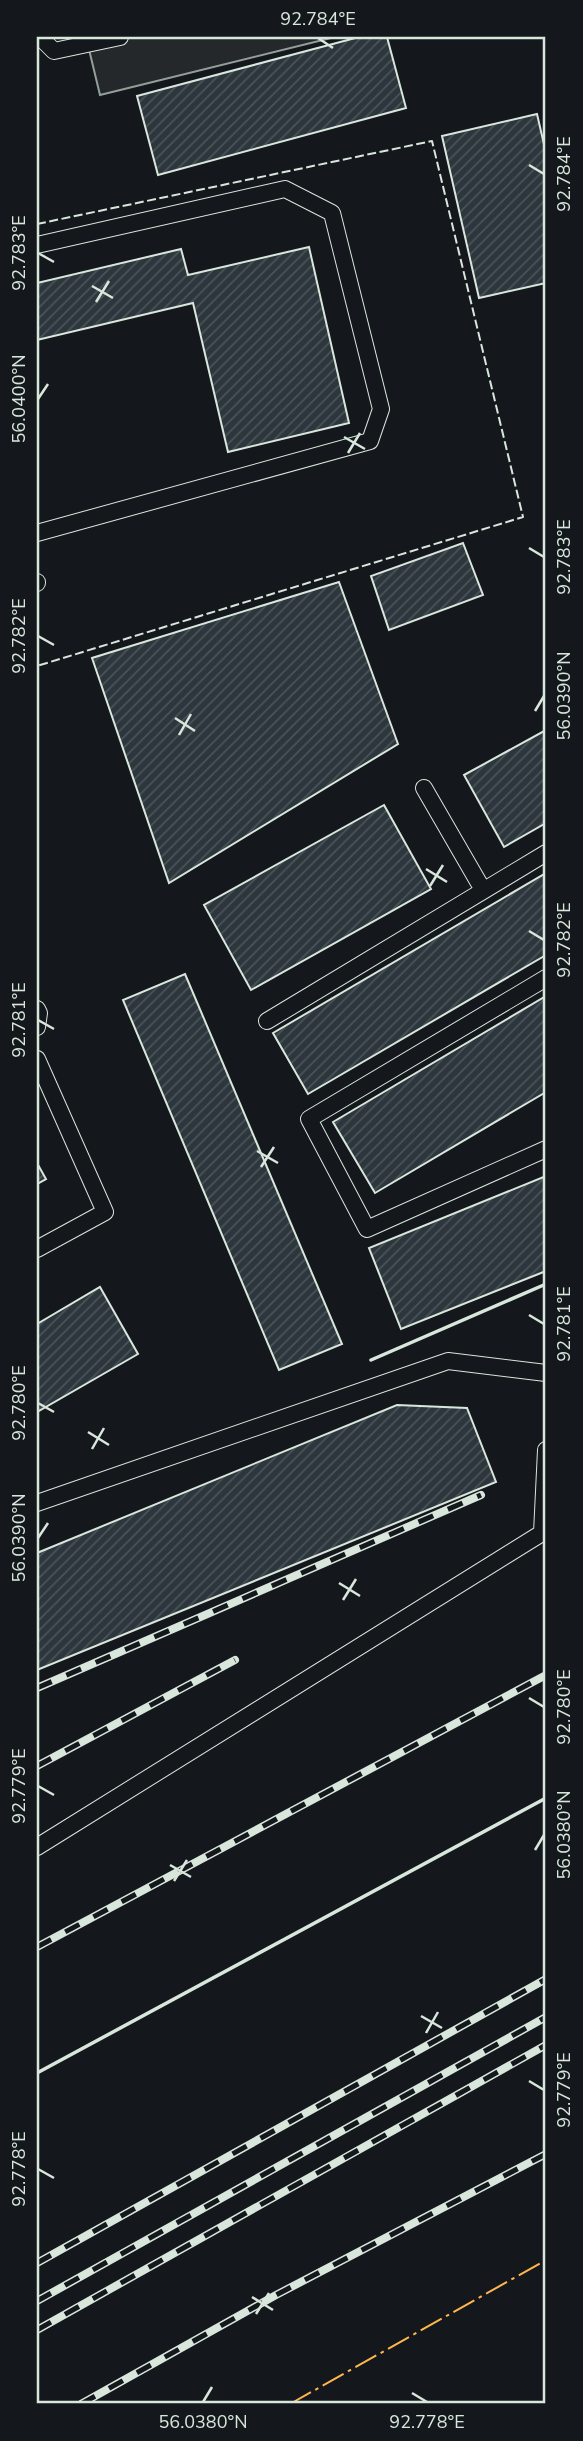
<svg xmlns="http://www.w3.org/2000/svg" width="583" height="2441" font-family="'Nunito Sans',sans-serif">
<style>
.parking{fill:#24282b;stroke:#939e99;stroke-width:2}
.building{fill:url(#building-hatch);stroke:#d8e6dc;stroke-width:2}
.lines{fill:none;stroke-linecap:round;stroke-linejoin:round}
.lane-casing{stroke:#d8e6dc;stroke-width:18}
.lane{stroke:#14181c;stroke-width:16}
.rail-casing{stroke:#d8e6dc;stroke-width:8}
.rail{stroke:#14181c;stroke-width:5;stroke-dasharray:16;stroke-linecap:butt}
.fence{stroke:#d8e6dc;stroke-width:2;stroke-dasharray:9 3.5;stroke-linecap:butt}
.wall{stroke:#d8e6dc;stroke-width:3.5}
.power{stroke:#ffb74d;stroke-width:2;stroke-dasharray:24 5 3.5 5;stroke-linecap:butt}
.ticks{fill:none;stroke:#d8e6dc;stroke-width:2.5}
.neatline{fill:none;stroke:#d8e6dc;stroke-width:2.5}
.ticks-label{font-size:18px;text-anchor:middle;fill:#d8e6dc}
</style>
<defs>
<pattern id="building-hatch" width="6" height="6" patternUnits="userSpaceOnUse" patternTransform="scale(1.75)"><rect width="6" height="6" fill="#2c363c"/><path d="M-1 1l2-2M0 6l6-6M5 7l2-2" fill="none" stroke="#4a5358"/></pattern>
</defs>
<rect width="100%" height="100%" fill="#14181c"/>
<path class="parking" d="M86,37H335L100,95Z"/>
<path class="building" d="M359,37H387L406,108L158,175L137,96Z
M537,114L546,153V283L479,298L442,136Z
M309,247L349,423L228,452L193,303L37,340V283L181,249L188,275Z
M463,543L483,595L389,630L371,576Z
M339,582L398,744L169,883L92,658Z
M546,730V823L504,847L464,775Z
M384,805L431,889L251,990L204,905Z
M546,873V955L308,1094L273,1033Z
M185,974L342,1344L279,1370L123,1000Z
M546,996V1092L375,1193L333,1122Z
M37,1163L46,1179L37,1184Z
M546,1176V1271L401,1329L369,1248Z
M100,1287L138,1354L37,1412V1324Z
M397,1405L467,1408L496,1482L37,1670V1553Z"/>
<g class="lines">
<g class="lane-casing">
<path id="lane" d="M40,37L54,51L120,37
M37,245L285,189L332,213L381,409L370,441L37,533
M37,582V583
M424,788L483,890
M546,978L309,1119L367,1229L546,1149
M37,1009L39,1013L37,1027
M267,1021L546,853
M37,1059L105,1212L37,1249
M37,1503L448,1361L546,1373
M37,1847L542,1533L546,1450"/>
</g>
<use href="#lane" class="lane"/>
<g class="rail-casing">
<path id="rail" d="M37,1688L481,1495
M37,1766L235,1660
M37,1947L546,1675
M37,2263L546,1979
M37,2301L546,2017
M37,2330L546,2045
M81,2404L276,2295L546,2154"/>
</g>
<use href="#rail" class="rail"/>
<path class="fence" d="M37,224L432,141L523,517L37,666"/>
<path class="wall" d="M371,1360L546,1284
M37,2073L546,1798"/>
<path class="power" d="M290,2404L546,2260"/>
</g>
<path class="ticks" d="M318,38L333,48M529,165L544,174M38,253L54,262M92,286L113,298M96,302L109,281M38,399L48,384M344,437L365,449M348,453L360,433M529,548L544,557M38,636L54,645M535,711L544,696M175,718L195,731M179,735L191,714M426,869L447,882M430,886L443,865M529,931L544,940M38,1020L54,1029M257,1151L278,1163M261,1167L274,1147M529,1315L544,1324M38,1403L54,1412M88,1432L109,1445M92,1449L104,1428M38,1538L48,1523M339,1583L360,1596M343,1600L356,1579M529,1698L544,1707M38,1786L54,1795M535,1850L544,1835M170,1865L191,1877M174,1881L187,1860M421,2016L442,2028M426,2033L438,2012M529,2081L544,2090M38,2169L54,2178M252,2297L273,2310M256,2314L269,2293M412,2393L427,2402M203,2402L212,2387"/>
<rect width="583" height="2441" fill="none" stroke="#14181c" stroke-width="77"/>
<rect x="38" y="38" width="506" height="2364" class="neatline"/>
<g class="ticks-label">
<text x="318" y="25">92.784°E</text>
<text transform="translate(564 174) rotate(-90)" y="6">92.784°E</text>
<text transform="translate(19 253) rotate(-90)" y="6">92.783°E</text>
<text transform="translate(19 399) rotate(-90)" y="6">56.0400°N</text>
<text transform="translate(564 557) rotate(-90)" y="6">92.783°E</text>
<text transform="translate(19 636) rotate(-90)" y="6">92.782°E</text>
<text transform="translate(564 696) rotate(-90)" y="6">56.0390°N</text>
<text transform="translate(564 940) rotate(-90)" y="6">92.782°E</text>
<text transform="translate(19 1020) rotate(-90)" y="6">92.781°E</text>
<text transform="translate(564 1324) rotate(-90)" y="6">92.781°E</text>
<text transform="translate(19 1403) rotate(-90)" y="6">92.780°E</text>
<text transform="translate(19 1538) rotate(-90)" y="6">56.0390°N</text>
<text transform="translate(564 1707) rotate(-90)" y="6">92.780°E</text>
<text transform="translate(19 1786) rotate(-90)" y="6">92.779°E</text>
<text transform="translate(564 1835) rotate(-90)" y="6">56.0380°N</text>
<text transform="translate(564 2090) rotate(-90)" y="6">92.779°E</text>
<text transform="translate(19 2169) rotate(-90)" y="6">92.778°E</text>
<text x="203" y="2428">56.0380°N</text>
<text x="427" y="2428">92.778°E</text>
</g>
</svg>
